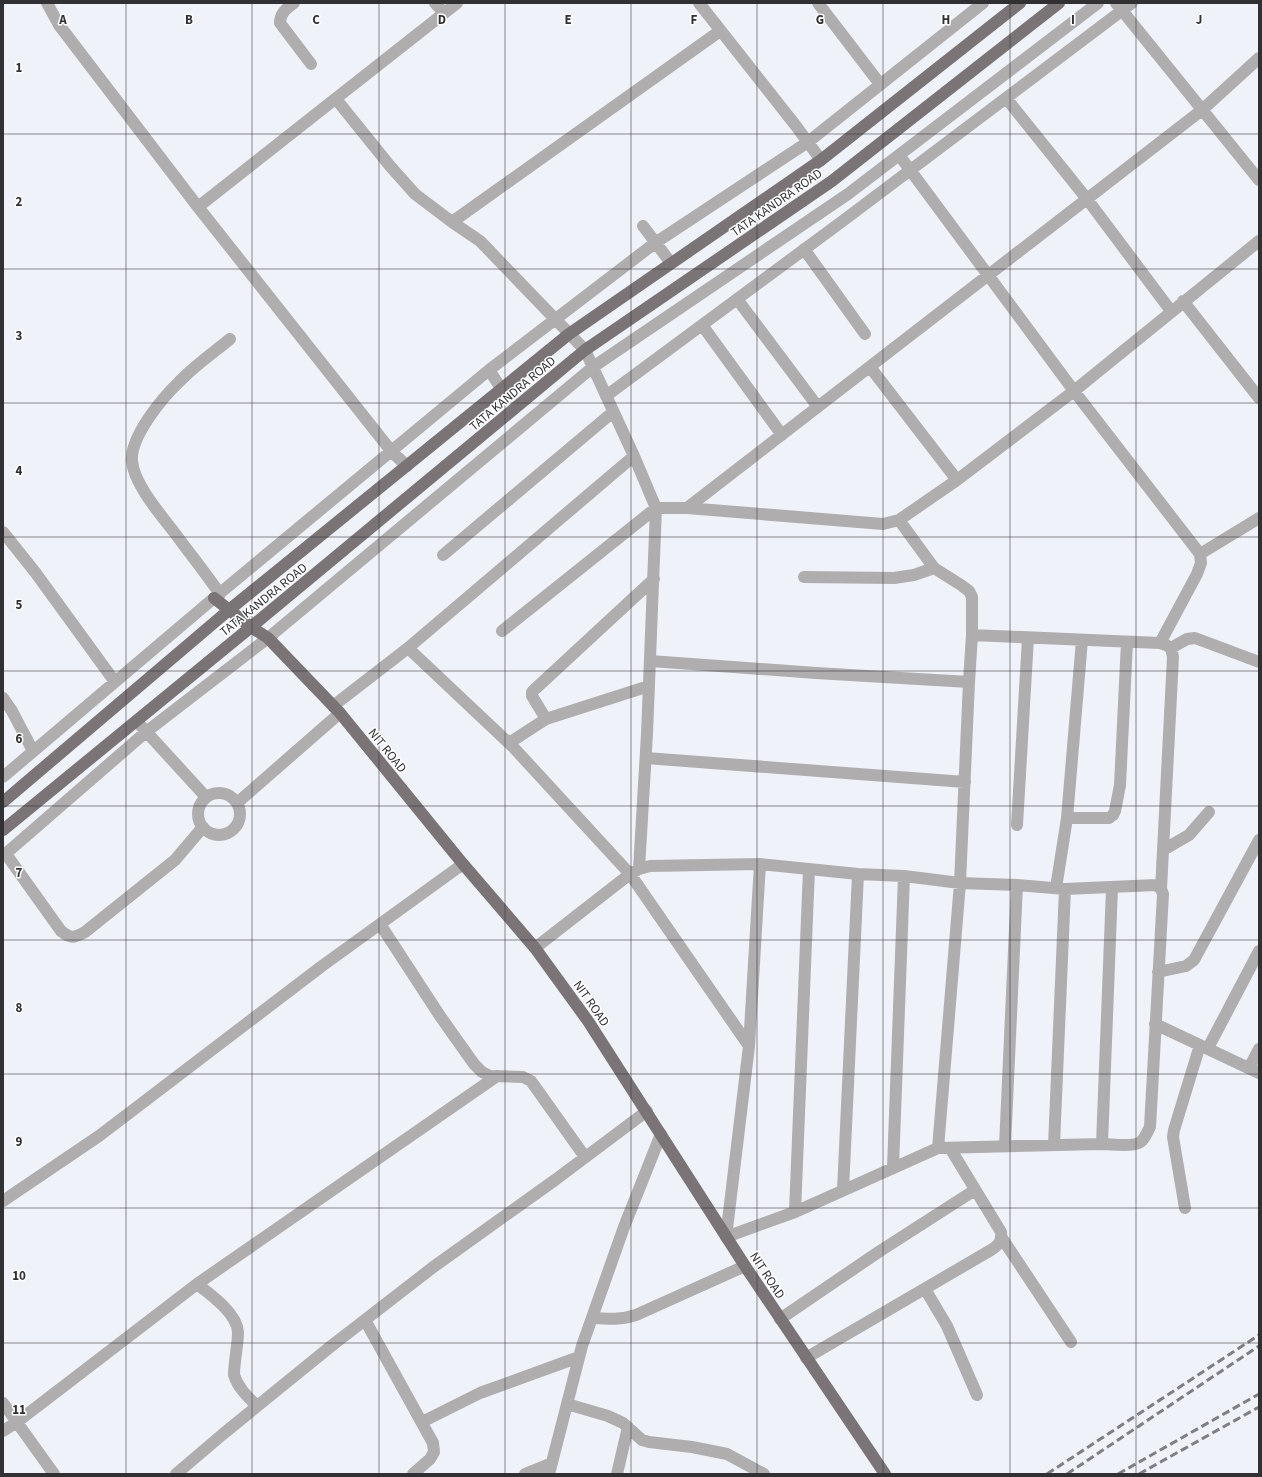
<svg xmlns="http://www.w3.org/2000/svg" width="1262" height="1477" font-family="'Source Sans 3',sans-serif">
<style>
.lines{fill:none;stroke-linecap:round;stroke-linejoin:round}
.minor{stroke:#b0adaf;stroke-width:12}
.major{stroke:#7a7477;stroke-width:12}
.rail{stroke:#7e7f84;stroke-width:3;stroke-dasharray:8 4;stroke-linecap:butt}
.grid{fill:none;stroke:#313134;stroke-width:1;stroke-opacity:0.55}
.labels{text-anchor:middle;stroke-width:3;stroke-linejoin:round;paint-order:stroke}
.street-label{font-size:13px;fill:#313134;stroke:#fff}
.grid-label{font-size:13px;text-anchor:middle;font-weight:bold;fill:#313134;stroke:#fff;stroke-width:3;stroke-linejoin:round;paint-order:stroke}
</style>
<rect width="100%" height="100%" fill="#f0f2f9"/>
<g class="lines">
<path class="minor" d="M47,3L59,25L198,207L392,452L407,466
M294,3C286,9 280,13 280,23L311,64
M435,3L444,13
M699,3L796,126L821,160
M818,3L880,84
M1116,3L1259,180
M1006,98L1087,199L1171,311
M336,99L390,166L415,194L452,222L480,241L585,350L634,456L656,508L647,734L639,869
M899,155L1074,391L1200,554L1201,563L1197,574L1160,643
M198,207L457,3
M452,222L720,31
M643,226L671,263
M804,249L865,334
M737,299L818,407
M1183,301L1259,398
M702,325L782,435
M870,367L957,480
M489,370L501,388
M606,396L844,220L1132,3
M687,508L1202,110L1259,58
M899,520L934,568L961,585L969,591L972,597V635L969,682L960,883L938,1148
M3,532L35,572L115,682
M1200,554L1259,518
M443,555L613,412
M804,577L894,578L914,575L934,568
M220,594C206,574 191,555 177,536C162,516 134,485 132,461C130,437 162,398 179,382C194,366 213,353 230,339
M502,631L656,508H687L883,524L899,520L957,480L1074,391L1259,241
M972,635L1160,643L1166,645L1171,648L1173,657L1161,889
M408,648L514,748L630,874L749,1046
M1171,648L1187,639L1195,638L1259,662
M650,661L816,673L969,682
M3,698L12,711L33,751
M333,706L408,648L634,456
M546,719L649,686
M141,726L206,797
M509,743L546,719L532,696V692L534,690L654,579
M646,758L965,782
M3,777L214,598L489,370L655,243L808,142L983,3
M198 814a21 21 0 1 1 42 0a21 21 0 1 1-42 0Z
M237,803L340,713
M1067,818H1109L1113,815L1115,811L1120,785L1127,642
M1017,825L1028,638
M1163,850L1189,835L1209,812
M6,854L61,931C71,939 74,938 85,932L175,860L203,827
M3,856L146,732L268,638L593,367L848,194L1098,3
M1056,888L1067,818L1082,640
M380,924L440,1016L474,1064L482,1072L490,1076L523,1077L531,1081L585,1157
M535,948L630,874L639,869L650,866L760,864L858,874L904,876L960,883L1017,885L1065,889L1156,885L1161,889L1163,894L1150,1127C1147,1132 1145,1140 1139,1143C1131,1147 1111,1144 1102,1144L938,1148L795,1212L726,1237L749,1046L760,864
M1158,972L1186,966L1194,960L1259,840
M1155,1024L1259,1073
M1208,1048L1259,951
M1249,1068L1259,1049
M1102,1144L1112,888
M1054,1145L1065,889
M1005,1146L1017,885
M893,1167L904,876
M843,1190L858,874
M3,1201L99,1136L322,966L463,864
M1185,1208L1173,1137L1174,1130L1200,1045
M795,1212L809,869
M1002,1238L1071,1342
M197,1284C210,1294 237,1313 238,1332C238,1346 234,1361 234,1375C238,1388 248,1397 257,1406
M925,1289L947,1326L977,1395
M592,1318C608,1319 621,1320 636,1315L745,1266
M780,1319L880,1251L975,1190
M365,1320L433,1443L434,1452L430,1459L413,1474
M806,1358L991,1250C999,1245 1002,1241 1001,1232L950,1148
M3,1403L54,1474
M567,1404L608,1416L623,1423L642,1440L649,1442L692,1447L727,1454L764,1474
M422,1422L480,1393L579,1357
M3,1431L17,1422L197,1284L497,1076
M176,1474L223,1434L330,1347L432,1268L555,1180L647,1111
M525,1474L552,1463
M549,1474L582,1346L624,1227L661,1134
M617,1474L628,1427"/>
<path class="major" d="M214,598L251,627L268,638L340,713L463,864L535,948L588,1021L745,1266L885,1474
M3,802L229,610L569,334L821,160L1020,3
M3,830L251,627L585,350L832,181L1059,3"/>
<path class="rail" d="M1047,1474L1259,1335
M1067,1474L1259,1346
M1118,1474L1259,1394
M1139,1474L1259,1407"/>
</g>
<path class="grid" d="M126,3V1474M252,3V1474M379,3V1474M505,3V1474M631,3V1474M757,3V1474M883,3V1474M1010,3V1474M1136,3V1474M3,134H1259M3,269H1259M3,403H1259M3,537H1259M3,671H1259M3,806H1259M3,940H1259M3,1074H1259M3,1208H1259M3,1343H1259"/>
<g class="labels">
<g class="street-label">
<text transform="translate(776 202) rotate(-35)" y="5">TATA KANDRA ROAD</text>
<text transform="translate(512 393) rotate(-40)" y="5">TATA KANDRA ROAD</text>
<text transform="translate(263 599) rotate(-39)" y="5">TATA KANDRA ROAD</text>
<text transform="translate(388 750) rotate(51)" y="5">NIT ROAD</text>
<text transform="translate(592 1003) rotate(55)" y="5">NIT ROAD</text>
<text transform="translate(768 1275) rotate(57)" y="5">NIT ROAD</text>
</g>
</g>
<g class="grid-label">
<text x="63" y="24">A</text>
<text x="189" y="24">B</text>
<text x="316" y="24">C</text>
<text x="442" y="24">D</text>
<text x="568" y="24">E</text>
<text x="694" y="24">F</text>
<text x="820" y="24">G</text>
<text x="946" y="24">H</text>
<text x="1073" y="24">I</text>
<text x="1199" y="24">J</text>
<text x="19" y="72">1</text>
<text x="19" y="206">2</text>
<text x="19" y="340">3</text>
<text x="19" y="475">4</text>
<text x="19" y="609">5</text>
<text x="19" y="743">6</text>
<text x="19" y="877">7</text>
<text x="19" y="1012">8</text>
<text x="19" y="1146">9</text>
<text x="19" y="1280">10</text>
<text x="19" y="1414">11</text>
</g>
<rect width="1262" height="1477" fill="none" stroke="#313134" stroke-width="8"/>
</svg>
